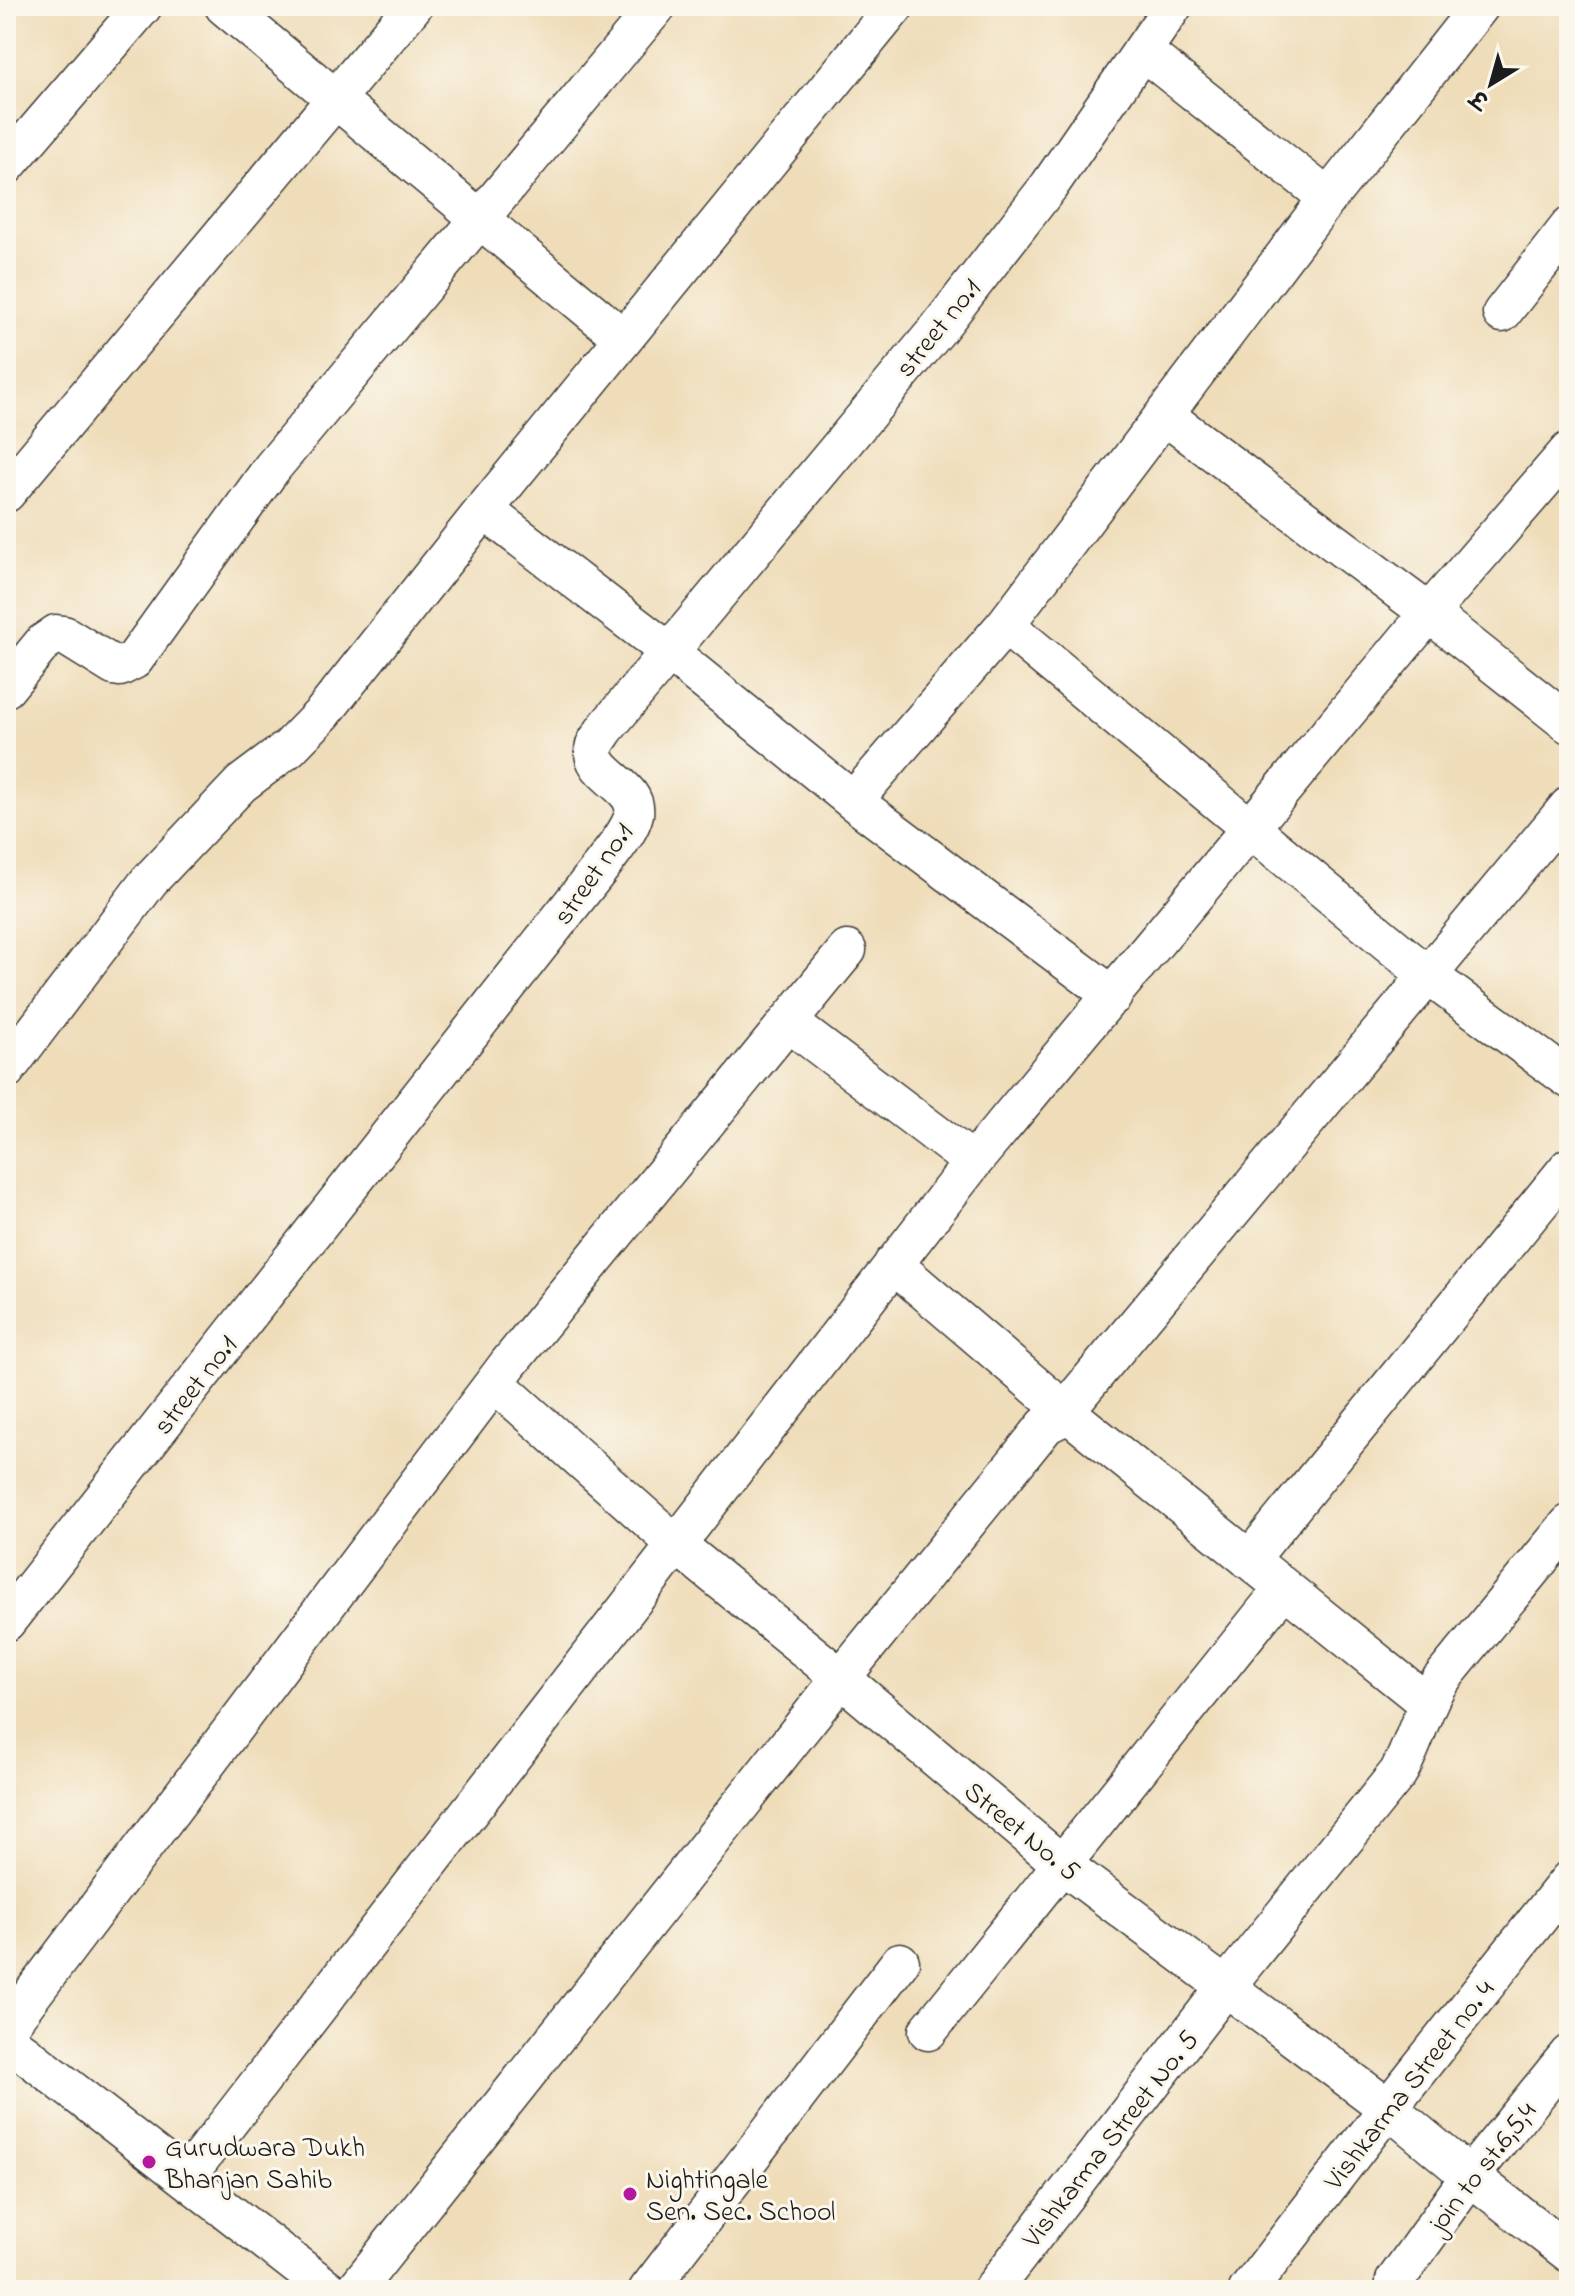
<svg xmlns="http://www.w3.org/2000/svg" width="1575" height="2296" font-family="'Indie Flower','Playpen Sans Deva',sans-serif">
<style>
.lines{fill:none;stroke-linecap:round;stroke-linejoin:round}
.minor-casing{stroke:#3c3934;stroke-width:41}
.minor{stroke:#fff;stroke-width:38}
.poi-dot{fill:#b5179e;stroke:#fbf7ec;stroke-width:3}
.labels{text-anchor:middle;stroke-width:6;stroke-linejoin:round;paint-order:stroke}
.street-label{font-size:28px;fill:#1c1c1c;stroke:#fbf7ec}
.poi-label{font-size:28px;fill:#1c1c1c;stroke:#fbf7ec;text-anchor:start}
</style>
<rect width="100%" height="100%" fill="#fbf7ec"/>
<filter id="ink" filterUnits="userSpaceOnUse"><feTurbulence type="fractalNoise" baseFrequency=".0125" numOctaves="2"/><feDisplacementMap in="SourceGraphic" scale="16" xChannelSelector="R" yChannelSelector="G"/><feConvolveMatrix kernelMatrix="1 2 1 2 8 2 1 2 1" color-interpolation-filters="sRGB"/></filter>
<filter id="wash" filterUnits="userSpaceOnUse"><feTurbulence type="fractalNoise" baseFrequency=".006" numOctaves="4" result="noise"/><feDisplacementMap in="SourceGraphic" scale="32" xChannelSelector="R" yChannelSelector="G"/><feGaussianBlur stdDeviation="1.8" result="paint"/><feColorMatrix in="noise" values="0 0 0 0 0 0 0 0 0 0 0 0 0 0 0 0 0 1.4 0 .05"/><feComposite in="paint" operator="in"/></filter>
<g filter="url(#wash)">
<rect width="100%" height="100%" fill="#efddba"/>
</g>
<g filter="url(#ink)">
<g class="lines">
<g class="minor-casing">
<path id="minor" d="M224,6L623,338
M1144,52L1328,198
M6,166L143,6
M1502,313L1569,227
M1164,415L1429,613L1569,724
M6,493L413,6
M484,510L668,651L853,801L1113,996
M1005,625L1426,974L1569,1079
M6,688L43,643L56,634L64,635L114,666L120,667L134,660L272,468L657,6
M853,801L1005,625L1328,198L1480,6
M788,1022L973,1162
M6,1070L149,881L241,784L289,748L323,713L484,510L895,6
M893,1264L1065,1411L1426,1702
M495,1383L677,1545L841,1678L1063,1865L1388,2108L1470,2176L1569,2253
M1249,1560L1569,1167
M6,1622L604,863C614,849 630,831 634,814C639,784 586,775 595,745C597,740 602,734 605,729L938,329L1049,186L1173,6
M6,2029L509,1363L847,950
M928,2031L1284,1588
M6,2039L329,2290
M186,2177L973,1162L1429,613L1569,451
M355,2290L841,1678L1046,1425L1058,1419L1569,806
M648,2290L900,1962
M992,2290L1227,1985L1398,1773C1415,1744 1421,1711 1439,1682L1569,1524
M1248,2290L1388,2108L1569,1880
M1397,2290L1395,2281L1470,2176L1569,2054"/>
</g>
<use href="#minor" class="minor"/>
</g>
</g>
<g class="poi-dot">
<circle cx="149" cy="2162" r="8"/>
<circle cx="630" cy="2194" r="8"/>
</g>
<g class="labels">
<g class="street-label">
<text transform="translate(937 327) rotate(-51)" y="10">street no.1</text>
<text transform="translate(592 873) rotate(-55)" y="10">street no.1</text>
<text transform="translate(194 1384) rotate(-52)" y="10">street no.1</text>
<text transform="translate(1023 1830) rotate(39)" y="10">Street No. 5</text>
<text transform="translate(1408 2084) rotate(-52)" y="10">Vishkarma Street no. 4</text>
<text transform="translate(1109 2138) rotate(-52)" y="10">Vishkarma Street No. 5</text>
<text transform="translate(1481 2166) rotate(-52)" y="10">join to st.6,5,4</text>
</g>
<g class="poi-label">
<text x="165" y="2156">Gurudwara Dukh<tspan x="165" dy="32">Bhanjan Sahib</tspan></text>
<text x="646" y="2188">Nightingale<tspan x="646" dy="32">Sen. Sec. School</tspan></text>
</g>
</g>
<rect width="1575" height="2296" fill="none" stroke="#fbf7ec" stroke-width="32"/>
<g transform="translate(1491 84) rotate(217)" stroke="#fbf7ec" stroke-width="6" paint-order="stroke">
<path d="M0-6L14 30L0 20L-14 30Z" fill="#1c1c1c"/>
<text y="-12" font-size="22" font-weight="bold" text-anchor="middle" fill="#1c1c1c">उ</text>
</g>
</svg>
